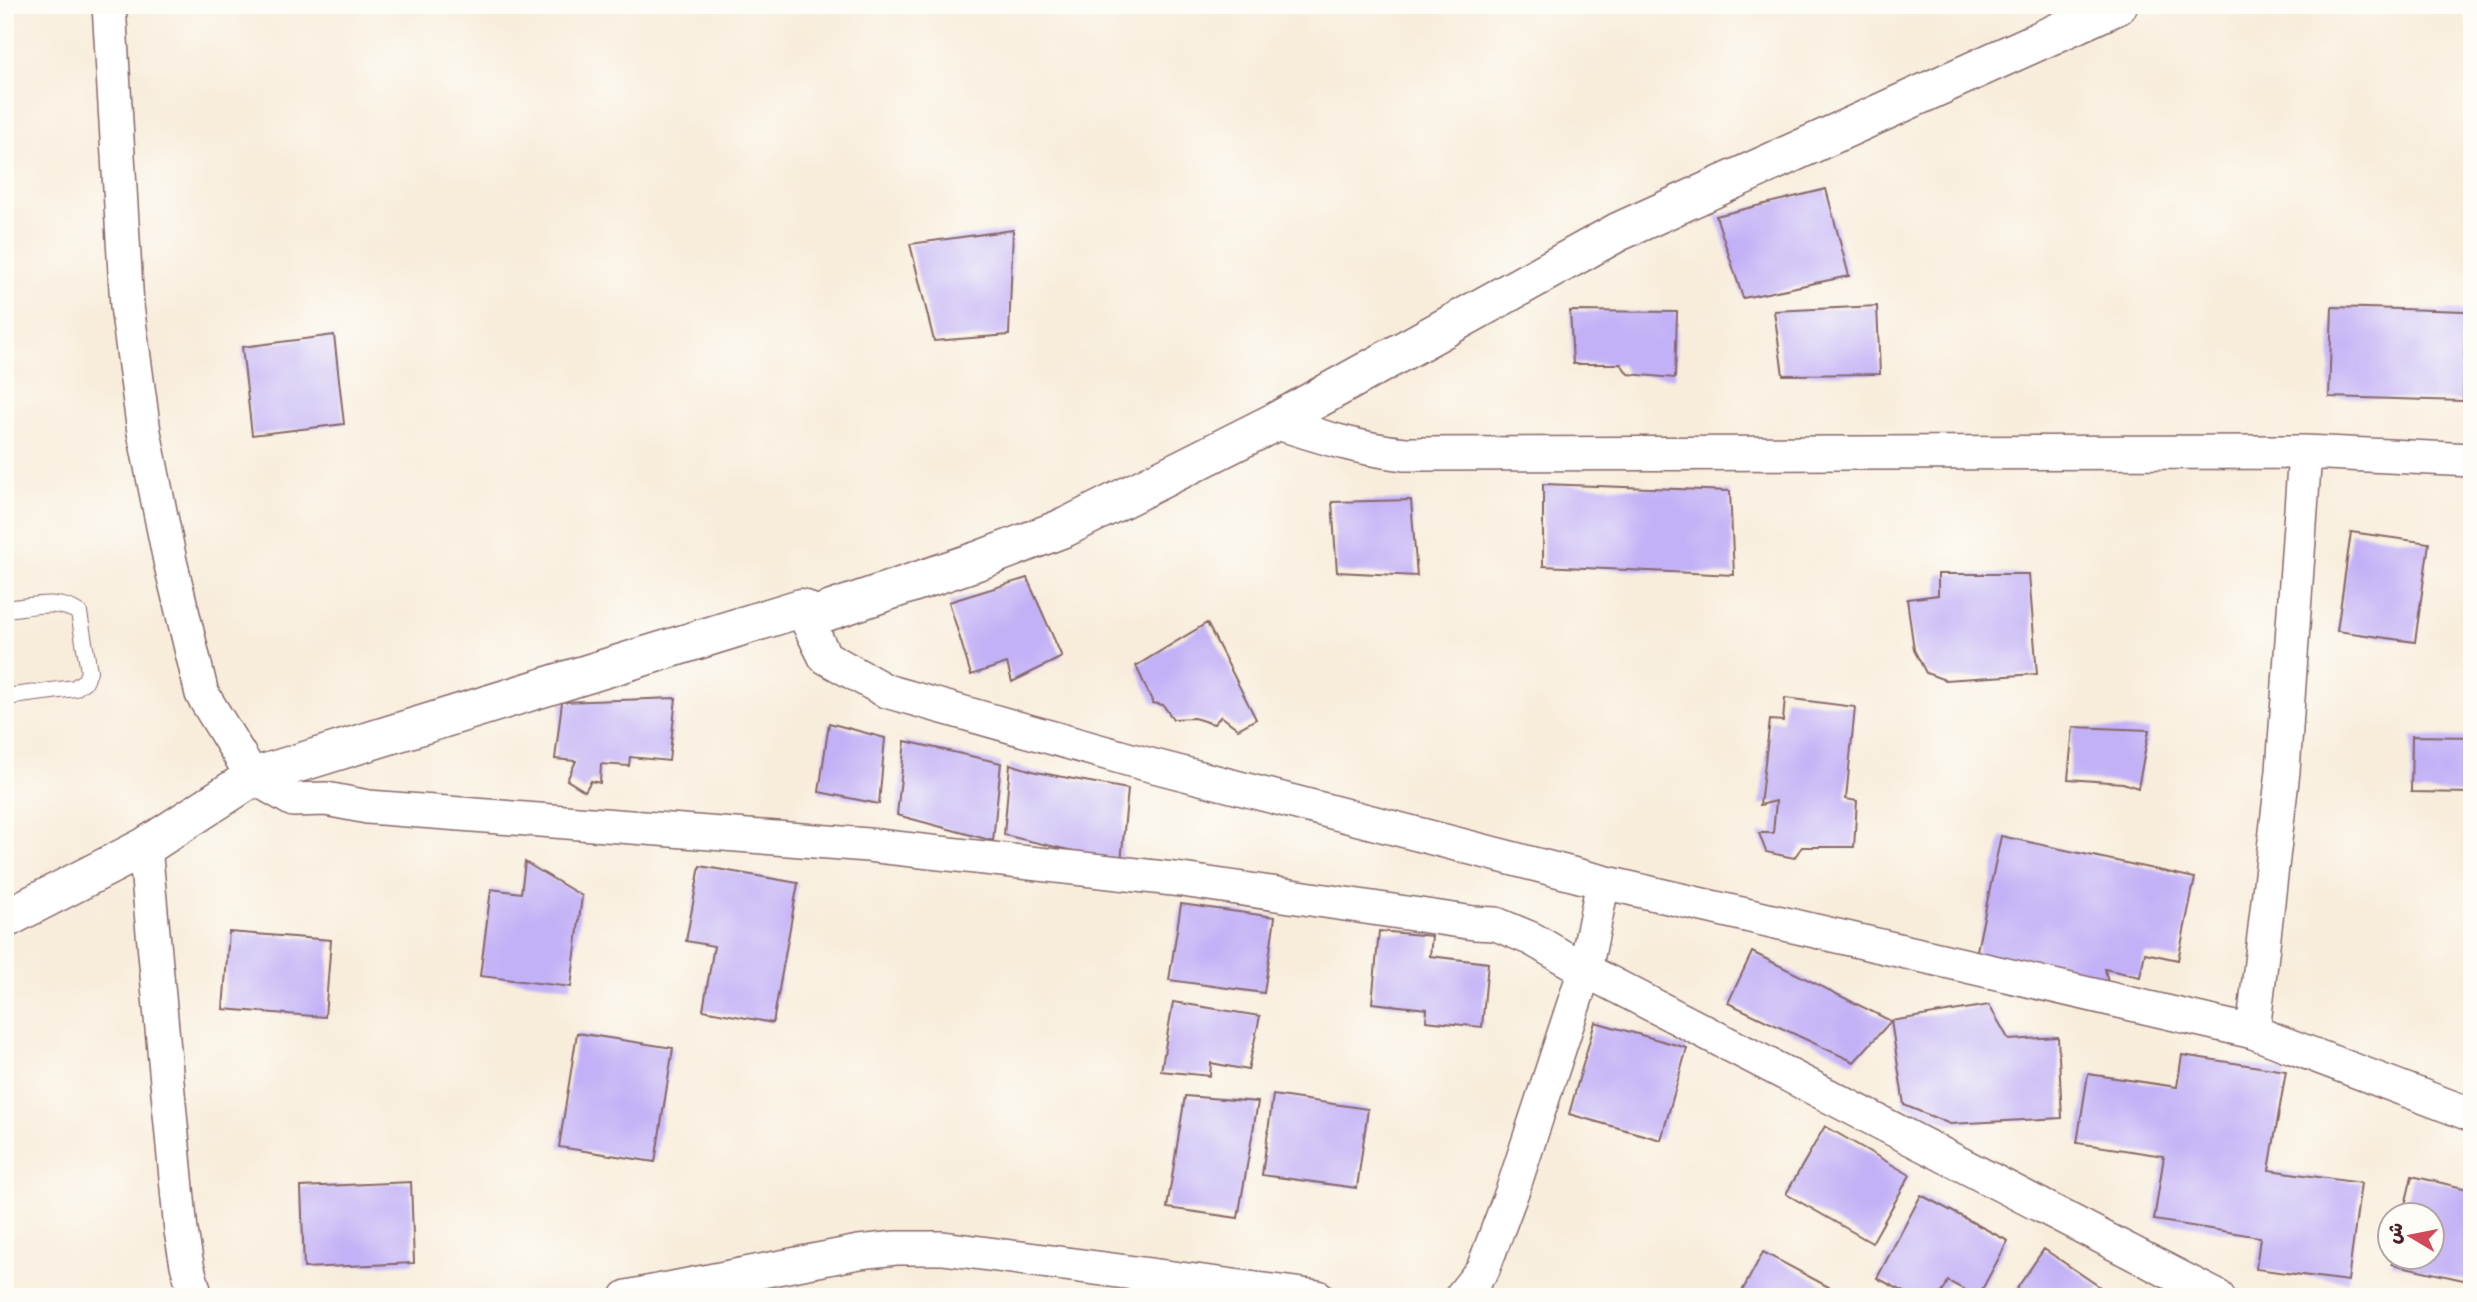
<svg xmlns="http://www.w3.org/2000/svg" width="2477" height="1302" font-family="'Indie Flower','Playpen Sans Arabic',sans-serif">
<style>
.building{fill:#c2b1f6}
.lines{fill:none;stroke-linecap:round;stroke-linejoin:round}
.service-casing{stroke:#876769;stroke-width:18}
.minor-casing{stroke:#876769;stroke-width:36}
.tertiary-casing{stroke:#876769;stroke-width:41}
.service{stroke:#fff;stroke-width:16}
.minor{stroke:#fff;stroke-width:33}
.tertiary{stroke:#fff;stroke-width:38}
</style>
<rect width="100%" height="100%" fill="#fdfcf7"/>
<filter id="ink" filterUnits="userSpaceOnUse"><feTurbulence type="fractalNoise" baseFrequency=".0143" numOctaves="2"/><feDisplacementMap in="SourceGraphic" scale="14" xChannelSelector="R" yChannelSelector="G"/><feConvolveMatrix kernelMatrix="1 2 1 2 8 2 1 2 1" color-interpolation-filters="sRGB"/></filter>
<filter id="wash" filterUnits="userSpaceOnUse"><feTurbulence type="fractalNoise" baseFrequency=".00686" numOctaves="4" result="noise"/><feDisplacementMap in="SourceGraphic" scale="28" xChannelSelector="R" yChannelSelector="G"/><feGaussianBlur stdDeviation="1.57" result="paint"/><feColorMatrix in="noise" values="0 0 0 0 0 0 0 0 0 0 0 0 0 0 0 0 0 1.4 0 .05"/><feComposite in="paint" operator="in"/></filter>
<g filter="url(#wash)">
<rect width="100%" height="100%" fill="#f8eddb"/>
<g id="blocks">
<path class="building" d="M1826,189L1849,276L1743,298L1716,216Z
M1013,230L1009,335L934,341L910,244Z
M1877,306L1880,374L1783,375L1774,311Z
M2332,307L2466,311L2463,401L2329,397Z
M1570,311L1677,312L1675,378L1628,374L1621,364H1573Z
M334,335L344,424L252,435L242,347Z
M1543,484L1730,491L1734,575L1543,566Z
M1411,500L1417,576L1337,572L1332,502Z
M2351,532L2429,543L2415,642L2337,631Z
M1938,574H2029L2037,674L1945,680L1926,673L1914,650L1907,599L1938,595Z
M1027,578L1062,657L1012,682L1007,663L971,675L949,602Z
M1207,623L1256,719L1238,729L1221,716L1214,724L1194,718L1173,719L1163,705L1153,703L1136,666Z
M676,698L669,761L630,757L629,766L601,764L600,783L591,781L585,791L567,780L576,761L555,759L562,702Z
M1785,698L1855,707L1846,799L1857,801L1854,847H1802L1794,858L1766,852L1759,833H1773L1776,801L1760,805L1770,720L1783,721Z
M829,723L885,738L879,804L819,792Z
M2073,727L2149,730L2138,788L2123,783L2068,779Z
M2412,736L2472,737V793L2411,792Z
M905,741L1001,763L993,841L897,815Z
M1010,764L1036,772L1128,789L1121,862L1004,835Z
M2001,836L2195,878L2178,960L2145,953L2140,977L2105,969L2109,988L1975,960Z
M525,862L582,896L571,987L480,976L491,889L521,893Z
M700,866L798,883L773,1023L703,1010L714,946L686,941Z
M1181,904L1275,917L1264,993L1169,980Z
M1379,931L1432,936L1430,956L1488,963L1482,1027L1426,1021L1427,1009L1372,1003Z
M229,932L331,940L325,1017L223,1009Z
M1752,952L1891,1021L1854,1062L1728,1003Z
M1173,1002L1260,1016L1248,1070L1211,1063L1210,1076L1161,1071Z
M1989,1005L2009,1040L2058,1037L2062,1118L1950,1124L1904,1105L1891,1021Z
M1595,1022L1687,1048L1661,1140L1569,1114Z
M577,1033L673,1048L655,1162L559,1147Z
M2182,1055L2286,1071L2269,1170L2361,1183L2348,1281L2256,1269L2260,1237L2154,1220L2164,1156L2077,1143L2088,1074L2177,1087Z
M1273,1095L1368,1109L1357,1188L1262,1175Z
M1185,1096L1258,1102L1238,1218L1167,1208Z
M1825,1126L1910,1175L1872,1243L1786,1194Z
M2412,1176L2472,1190V1282L2392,1264L2393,1256H2432V1214H2403Z
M411,1182L414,1263L304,1268L301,1187Z
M1921,1195L2008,1241L1978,1297L1948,1281L1940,1297H1914L1877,1278Z
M2044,1249L2100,1287L2094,1297H2011Z
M1763,1252L1838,1292L1836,1297H1739Z"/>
</g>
</g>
<g filter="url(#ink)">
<use href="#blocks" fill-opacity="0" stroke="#876769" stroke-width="2"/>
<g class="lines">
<g class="service-casing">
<path id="service" d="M5,609C29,607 58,598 79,613L89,671L86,680L75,688L5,697"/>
</g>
<g class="minor-casing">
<path id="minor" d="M109,5L127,306L144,432L170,561L202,694L253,777L293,800L326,799L368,807L868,845L1182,880L1474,923L1496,924L1532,939L1585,970L2218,1297
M1275,422C1318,436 1359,449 1405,454L2305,452L2472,460
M801,608L825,657L886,691L1131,760L1603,882L2253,1032L2472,1115
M145,847L181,1231L187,1265L196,1297
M2253,1032L2283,771L2305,452
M627,1297L859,1252L896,1248H943L1318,1297
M1461,1297L1483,1269L1513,1189L1585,970L1603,882"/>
</g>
<g class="tertiary-casing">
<path id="tertiary" d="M5,919L145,847L253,777L801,608L814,616L980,560L1066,527L1275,422L1618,232L2118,5"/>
</g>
<use href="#service" class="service"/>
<use href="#minor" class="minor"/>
<use href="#tertiary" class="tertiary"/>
</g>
</g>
<rect width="2477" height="1302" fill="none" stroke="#fdfcf7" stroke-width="28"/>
<g transform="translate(2411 1236) rotate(280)"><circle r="33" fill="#fdfcf7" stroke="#b5a4a5" stroke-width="2"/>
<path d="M0-5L12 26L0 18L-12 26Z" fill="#d1495b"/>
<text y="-10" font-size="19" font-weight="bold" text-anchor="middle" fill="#4a1f2b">ش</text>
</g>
</svg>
